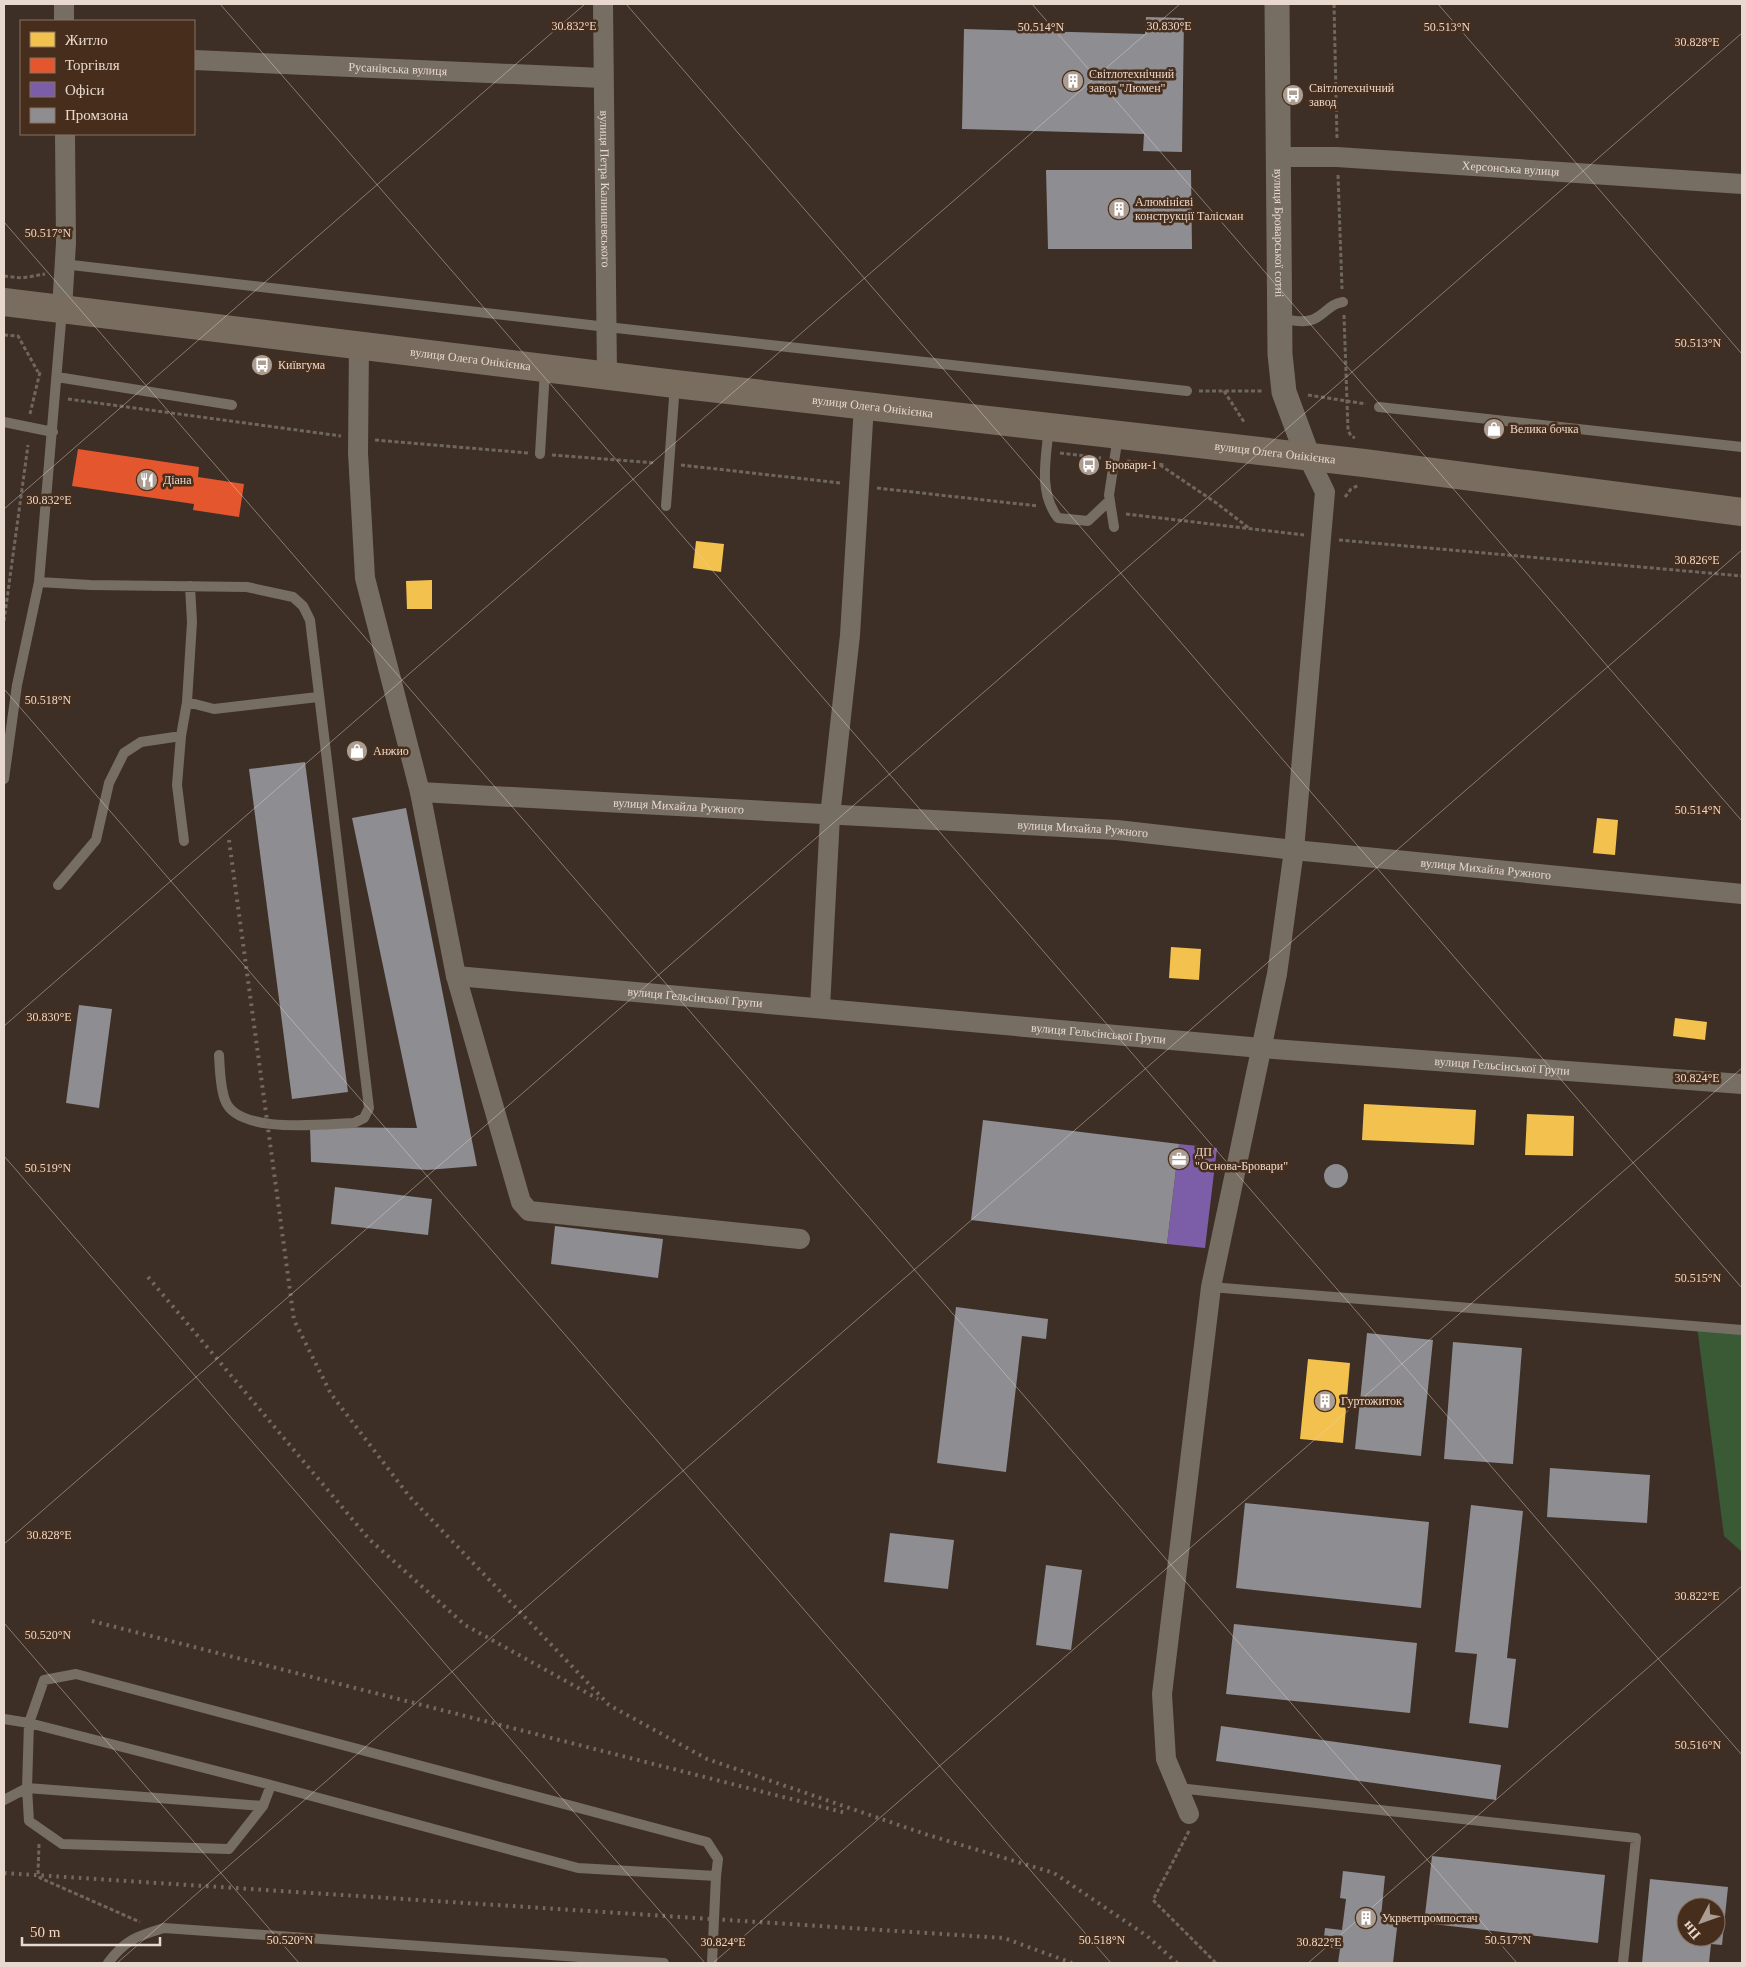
<svg xmlns="http://www.w3.org/2000/svg" width="1746" height="1967" font-family="Georgia,serif">
<style>
.green{fill:#3a5a36}
.homes{fill:#f2c14e}
.shops{fill:#e4572e}
.offices{fill:#7b5ea7}
.industry{fill:#8d8d92;fill-rule:evenodd}
.lines{fill:none;stroke-linecap:round;stroke-linejoin:round}
.path{stroke:#6f665d;stroke-width:3;stroke-dasharray:4 2.5;stroke-linecap:butt}
.service{stroke:#776e63;stroke-width:10}
.minor{stroke:#776e63;stroke-width:20}
.tertiary{stroke:#776e63;stroke-width:25}
.primary{stroke:#796d5f;stroke-width:28}
.rail{stroke:#736960;stroke-width:4;stroke-dasharray:2.5 5;stroke-linecap:butt}
.ticks{fill:none;stroke:#e8d8cd;stroke-width:1;stroke-opacity:0.45}
.labels{text-anchor:middle;stroke-width:5;stroke-linejoin:round;paint-order:stroke}
.street-label{font-size:12px;fill:#e8d8cd;stroke:#472e1c}
.poi-label{font-size:12px;fill:#e8d8cd;stroke:#472e1c;text-anchor:start}
.ticks-label{font-size:12px;text-anchor:middle;fill:#e8d8cd;stroke:#472e1c;stroke-width:5;stroke-linejoin:round;paint-order:stroke}
</style>
<rect width="100%" height="100%" fill="#3d2f26"/>
<path class="green" d="M1697,1326L1742,1330V1552L1724,1536Z"/>
<path class="homes" d="M696,541L724,544L721,572L693,568Z
M432,580V609H407L406,581Z
M1597,818L1618,820L1615,855L1593,853Z
M1171,947L1201,949L1199,980L1169,978Z
M1675,1018L1707,1022L1705,1040L1673,1036Z
M1364,1104L1476,1110L1474,1145L1362,1140Z
M1527,1114L1574,1116L1573,1156L1525,1155Z
M1308,1359L1350,1363L1343,1443L1300,1439Z"/>
<path class="shops" d="M78,449L199,467L198,477L244,484L239,517L193,510L194,504L72,486Z"/>
<path class="offices" d="M1179,1144L1217,1148L1205,1248L1167,1244Z"/>
<path class="industry" d="M1146,17L1184,18L1182,152L1143,151L1144,134L962,129L964,29L1145,34Z
M1046,170H1191L1192,249H1048Z
M305,762L348,1092L292,1099L249,769Z
M406,808L477,1166L427,1170L311,1162L310,1127L417,1128L352,818Z
M79,1005L112,1009L99,1108L66,1103Z
M983,1120L1179,1144L1167,1244L971,1220Z
M1324 1176a12 12 0 1 1 24 0a12 12 0 1 1-24 0Z
M335,1187L432,1199L428,1235L331,1224Z
M555,1226L663,1239L658,1278L551,1264Z
M956,1307L1048,1319L1046,1339L1022,1336L1006,1472L937,1463Z
M1367,1333L1433,1340L1421,1456L1355,1449Z
M1453,1342L1522,1348L1513,1464L1444,1459Z
M1550,1468L1650,1475L1647,1523L1547,1517Z
M1245,1503L1429,1522L1421,1608L1236,1588Z
M1471,1505L1523,1511L1507,1658L1516,1659L1508,1728L1469,1723L1477,1654L1455,1652Z
M890,1533L954,1540L948,1589L884,1582Z
M1046,1565L1082,1570L1071,1650L1036,1645Z
M1234,1624L1417,1643L1410,1713L1226,1694Z
M1221,1726L1501,1765L1496,1800L1216,1761Z
M1432,1856L1605,1875L1598,1943L1424,1923Z
M1343,1871L1385,1876L1381,1917L1398,1919L1393,1963H1338L1340,1949L1323,1947L1325,1928L1342,1930L1346,1899L1340,1898Z
M1650,1879L1728,1887L1722,1945L1711,1944L1709,1963H1642ZM1686,1907H1716V1937H1686Z"/>
<g class="lines">
<path class="path" d="M1334,4L1337,139
M1338,175L1342,289
M4,276L22,278L45,274
M1344,315L1348,430L1351,436L1355,438
M4,335L18,336L38,372
M1199,391H1263
M1224,391L1244,422
M1308,395L1366,404
M68,399L341,436
M30,414L40,372
M375,440L528,453
M1060,453L1101,458
M552,455L655,463
M1127,461L1166,465
M681,465L841,483
M1160,465L1215,502L1249,528
M877,488L1038,506
M1345,497L1351,489L1359,485
M1126,514L1304,535
M1339,540L1742,576
M4,621L28,445
M1189,1831L1153,1900L1216,1963
M39,1844L38,1872L40,1878L140,1922"/>
<path class="service" d="M63,264L607,327L1187,391
M1280,319C1291,320 1306,324 1316,318C1327,312 1330,304 1343,302
M57,377L232,405
M1379,407L1742,447
M4,422L53,432
M1049,427C1046,458 1038,492 1058,518L1088,521L1109,501
M540,454L545,370
M666,506L675,384
M1114,527L1109,495L1118,436
M39,582L90,585L247,587L293,597L303,606L310,620L369,1108L364,1118L354,1123C324,1124 237,1135 225,1100C220,1087 220,1069 219,1055
M187,702L214,709L318,697
M4,779L17,685L39,582L62,310
M184,841L177,785L181,736L187,702L192,622L190,586
M58,885L96,840L109,783L124,753L141,742L181,736
M1211,1287L1742,1330
M4,1719L29,1723L27,1788L4,1800
M271,1785L29,1723L44,1680L76,1674L707,1842L718,1859L716,1876
M1178,1788L1636,1838L1623,1963
M263,1806L229,1849L62,1844L29,1821L27,1788L263,1806L271,1785L578,1868L716,1876L712,1963
M108,1963C125,1940 137,1936 164,1928L664,1963"/>
<g class="minor">
<path d="M64,4V21"/>
<path id="s1" d="M603,4L607,375"/>
<path id="s2" d="M194,60L602,78"/>
<path id="s3" d="M1277,157H1337L1742,184"/>
<path d="M62,309L66,243L65,134"/>
<path d="M359,344L358,453L365,578L420,792L456,976L521,1202L529,1211L800,1239"/>
<path id="s4" d="M420,792L1117,830L1294,850L1742,894"/>
<path id="s5" d="M456,976L1261,1048L1742,1084"/>
<path d="M820,1008L830,816L850,635L864,405"/>
<path d="M1189,1814L1166,1759L1162,1694L1211,1287L1277,974L1294,850L1325,492L1308,457"/>
</g>
<path class="tertiary" id="s6" d="M1277,4L1280,354L1284,392L1308,457"/>
<path class="primary" id="s7" d="M4,302L675,384L1364,463L1742,512"/>
<path class="rail" d="M229,840L294,1320L331,1394L409,1496L609,1705L707,1759L925,1834L1054,1873L1147,1936L1177,1963
M148,1277L369,1539L465,1625L598,1699
M92,1621L846,1813
M4,1873L1004,1938L1072,1963"/>
</g>
<path class="ticks" d="M220,4L1742,1755M626,4L1742,1288M1032,4L1742,821M1438,4L1742,354M4,222L1517,1963M4,509L585,4M4,689L1111,1963M4,1026L1180,4M4,1156L705,1963M4,1544L1742,33M4,1623L299,1963M117,1963L1742,550M713,1963L1742,1068M1308,1963L1742,1586"/>
<defs>
<g id="building-disc" transform="scale(1.125)"><circle r="9.5" fill="#ac9d93" stroke="#472e1c"/><path d="M-4-6H4V6H1V3H-1V6H-4ZM-2.5-4.3h1.7v1.8h-1.7ZM.8-4.3h1.7v1.8H.8ZM-2.5-1h1.7V.8h-1.7ZM.8-1h1.7V.8H.8Z" fill="#fff"/></g>
<g id="bus-disc" transform="scale(1.125)"><circle r="9.5" fill="#ac9d93" stroke="#472e1c"/><path d="M-5-6H5V4H4V6H2V4H-2V6H-4V4H-5ZM-3.5-4V0h7V-4ZM-3.5 1.2v1.5H-2V1.2ZM2 1.2v1.5H3.5V1.2Z" fill="#fff"/></g>
<g id="shop-disc" transform="scale(1.125)"><circle r="9.5" fill="#ac9d93" stroke="#472e1c"/><path d="M-5-2.5h2.3a2.7 3.5 0 0 1 5.4 0H5L5.5 6h-11ZM-1.5-2.5h3a1.5 2.3 0 0 0-3 0Z" fill="#fff"/></g>
<g id="restaurant-disc" transform="scale(1.125)"><circle r="9.5" fill="#ac9d93" stroke="#472e1c"/><path d="M-5-6h1v4h1v-4h1v4h1v-4h1v5L-1.5 .5V6h-2V.5L-5-1ZM5-6V6H3V1.5H1.5Q1.5-4 5-6Z" fill="#fff"/></g>
<g id="office-disc" transform="scale(1.125)"><circle r="9.5" fill="#ac9d93" stroke="#472e1c"/><path d="M-6-3h4V-5.5h4V-3h4V5H-6ZM-1-4.5V-3h2v-1.5ZM-6 0V1H6V0Z" fill="#fff"/></g>
</defs>
<g fill-rule="evenodd">
<use href="#building-disc" x="1073" y="81"/>
<use href="#bus-disc" x="1293" y="95"/>
<use href="#building-disc" x="1119" y="209"/>
<use href="#bus-disc" x="262" y="365"/>
<use href="#shop-disc" x="1494" y="429"/>
<use href="#bus-disc" x="1089" y="465"/>
<use href="#restaurant-disc" x="147" y="480"/>
<use href="#shop-disc" x="357" y="751"/>
<use href="#office-disc" x="1179" y="1159"/>
<use href="#building-disc" x="1325" y="1401"/>
<use href="#building-disc" x="1366" y="1918"/>
</g>
<g class="labels">
<g class="street-label">
<text dy="4" stroke="none"><textPath href="#s2" startOffset="204">Русанівська вулиця</textPath></text>
<text dy="4" stroke="none"><textPath href="#s3" startOffset="234">Херсонська вулиця</textPath></text>
<text dy="4" stroke="none"><textPath href="#s1" startOffset="185">вулиця Петра Калнишевського</textPath></text>
<text dy="4" stroke="none"><textPath href="#s6" startOffset="229">вулиця Броварської сотні</textPath></text>
<text dy="4" stroke="none"><textPath href="#s7" startOffset="470">вулиця Олега Онікієнка</textPath></text>
<text dy="4" stroke="none"><textPath href="#s7" startOffset="875">вулиця Олега Онікієнка</textPath></text>
<text dy="4" stroke="none"><textPath href="#s7" startOffset="1280">вулиця Олега Онікієнка</textPath></text>
<text dy="4" stroke="none"><textPath href="#s4" startOffset="259">вулиця Михайла Ружного</textPath></text>
<text dy="4" stroke="none"><textPath href="#s4" startOffset="664">вулиця Михайла Ружного</textPath></text>
<text dy="4" stroke="none"><textPath href="#s4" startOffset="1069">вулиця Михайла Ружного</textPath></text>
<text dy="4" stroke="none"><textPath href="#s5" startOffset="240">вулиця Гельсінської Групи</textPath></text>
<text dy="4" stroke="none"><textPath href="#s5" startOffset="645">вулиця Гельсінської Групи</textPath></text>
<text dy="4" stroke="none"><textPath href="#s5" startOffset="1050">вулиця Гельсінської Групи</textPath></text>
</g>
<g class="poi-label">
<text x="1089" y="78">Світлотехнічний<tspan x="1089" dy="14">завод "Люмен"</tspan></text>
<text x="1309" y="92">Світлотехнічний<tspan x="1309" dy="14">завод</tspan></text>
<text x="1135" y="206">Алюмінієві<tspan x="1135" dy="14">конструкції Талісман</tspan></text>
<text x="278" y="369">Київгума</text>
<text x="1510" y="433">Велика бочка</text>
<text x="1105" y="469">Бровари-1</text>
<text x="163" y="484">Діана</text>
<text x="373" y="755">Анжио</text>
<text x="1195" y="1156">ДП<tspan x="1195" dy="14">"Основа-Бровари"</tspan></text>
<text x="1341" y="1405">Гуртожиток</text>
<text x="1382" y="1922">Укрветпромпостач</text>
</g>
</g>
<g class="ticks-label">
<text x="574" y="30">30.832°E</text>
<text x="1169" y="30">30.830°E</text>
<text x="1447" y="31">50.513°N</text>
<text x="1041" y="31">50.514°N</text>
<text x="1697" y="46">30.828°E</text>
<text x="48" y="237">50.517°N</text>
<text x="1698" y="347">50.513°N</text>
<text x="49" y="504">30.832°E</text>
<text x="1697" y="564">30.826°E</text>
<text x="48" y="704">50.518°N</text>
<text x="1698" y="814">50.514°N</text>
<text x="49" y="1021">30.830°E</text>
<text x="1697" y="1082">30.824°E</text>
<text x="48" y="1172">50.519°N</text>
<text x="1698" y="1282">50.515°N</text>
<text x="49" y="1539">30.828°E</text>
<text x="1697" y="1600">30.822°E</text>
<text x="48" y="1639">50.520°N</text>
<text x="1698" y="1749">50.516°N</text>
<text x="290" y="1944">50.520°N</text>
<text x="1102" y="1944">50.518°N</text>
<text x="1508" y="1944">50.517°N</text>
<text x="723" y="1946">30.824°E</text>
<text x="1319" y="1946">30.822°E</text>
</g>
<rect width="1746" height="1967" fill="none" stroke="#e8d8cd" stroke-width="10"/>
<rect x="20" y="20" width="175" height="115" fill="#472e1c" stroke="#877263"/>
<rect x="30" y="32" width="25" height="15" fill="#f2c14e" stroke="#877263"/>
<text x="65" y="45" font-size="15" fill="#e8d8cd">Житло</text>
<rect x="30" y="58" width="25" height="15" fill="#e4572e" stroke="#877263"/>
<text x="65" y="70" font-size="15" fill="#e8d8cd">Торгівля</text>
<rect x="30" y="82" width="25" height="15" fill="#7b5ea7" stroke="#877263"/>
<text x="65" y="95" font-size="15" fill="#e8d8cd">Офіси</text>
<rect x="30" y="108" width="25" height="15" fill="#8d8d92" stroke="#877263"/>
<text x="65" y="120" font-size="15" fill="#e8d8cd">Промзона</text>
<g transform="translate(1701 1922) rotate(229)"><circle r="24" fill="#472e1c" stroke="#877263"/>
<path d="M0-4L9 19L0 12L-9 19Z" fill="#ac9d93"/>
<text y="-8" font-size="14" font-weight="bold" text-anchor="middle" fill="#e8d8cd">Пн</text>
</g>
<path d="M22 1937v8h138v-8" fill="none" stroke="#e8d8cd" stroke-width="2.5"/>
<text x="30" y="1937" font-size="15" fill="#e8d8cd" stroke="#472e1c" stroke-width="4" paint-order="stroke">50 m</text>
</svg>
